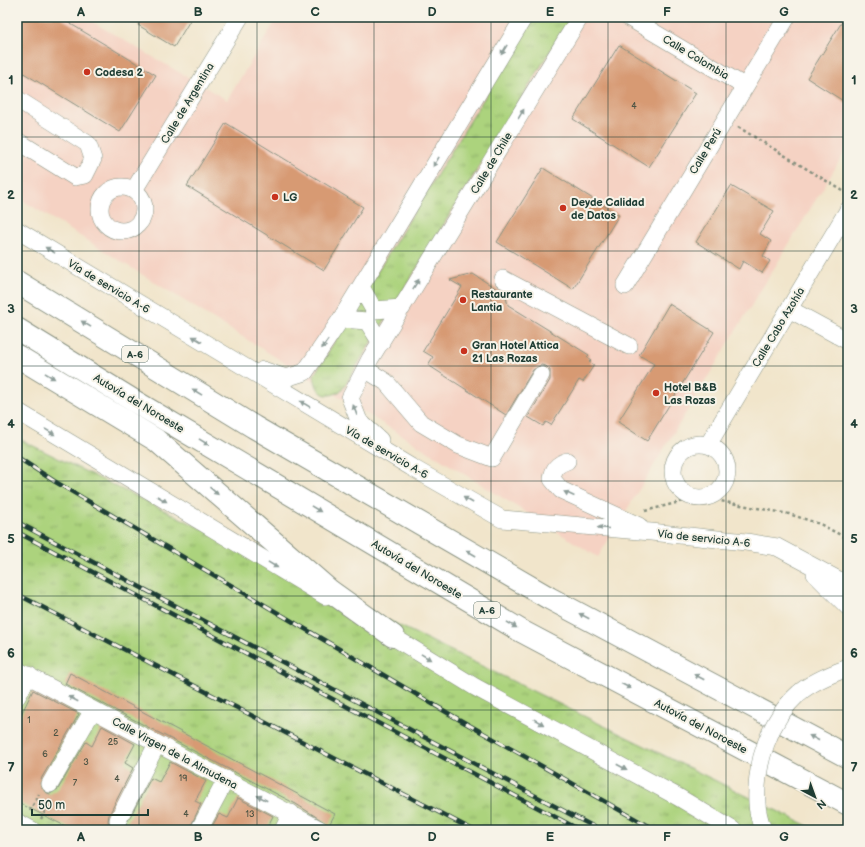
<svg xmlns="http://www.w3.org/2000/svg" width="865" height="847" font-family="'Balsamiq Sans',sans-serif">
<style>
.built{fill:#f5d2c3}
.grass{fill:url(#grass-tufts);stroke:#668858}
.building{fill:#d79a73}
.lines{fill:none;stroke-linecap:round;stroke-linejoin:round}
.minor-casing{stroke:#889180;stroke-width:18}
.highway-casing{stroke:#889180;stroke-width:24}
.path{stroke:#889180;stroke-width:2.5;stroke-dasharray:3 3;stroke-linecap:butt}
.minor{stroke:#fff;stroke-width:17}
.highway{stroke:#fff;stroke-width:22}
.rail-casing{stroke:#1f3d34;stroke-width:4.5}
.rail{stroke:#f7f3e8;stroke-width:3;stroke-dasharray:9;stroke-linecap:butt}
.minor-bridge-casing{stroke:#889180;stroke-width:18;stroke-linecap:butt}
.minor-bridge{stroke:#fff;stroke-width:17}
.oneway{fill:#8f9e9a}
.grid{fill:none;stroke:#1f3d34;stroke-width:1;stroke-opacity:0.55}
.poi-dot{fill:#c8321e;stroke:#f7f3e8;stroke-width:1.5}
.labels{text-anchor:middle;stroke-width:4;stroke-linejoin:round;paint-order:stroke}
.number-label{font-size:9px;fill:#4d5444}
.shield{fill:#f7f3e8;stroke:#60746a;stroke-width:1}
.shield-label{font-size:10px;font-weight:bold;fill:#1f3d34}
.street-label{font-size:11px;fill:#1f3d34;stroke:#f7f3e8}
.poi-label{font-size:11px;font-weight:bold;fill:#1f3d34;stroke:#f7f3e8;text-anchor:start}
.neatline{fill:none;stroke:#1f3d34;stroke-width:1.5}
.grid-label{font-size:13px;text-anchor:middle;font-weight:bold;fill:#1f3d34}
</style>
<defs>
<pattern id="grass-tufts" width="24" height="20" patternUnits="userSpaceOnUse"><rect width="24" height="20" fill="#acd37d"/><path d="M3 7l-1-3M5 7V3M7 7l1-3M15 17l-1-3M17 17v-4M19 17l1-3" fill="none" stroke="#8bac67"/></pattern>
</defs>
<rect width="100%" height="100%" fill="#f7f3e8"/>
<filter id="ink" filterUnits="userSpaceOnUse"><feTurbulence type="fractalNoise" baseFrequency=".025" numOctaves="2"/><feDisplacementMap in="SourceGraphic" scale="8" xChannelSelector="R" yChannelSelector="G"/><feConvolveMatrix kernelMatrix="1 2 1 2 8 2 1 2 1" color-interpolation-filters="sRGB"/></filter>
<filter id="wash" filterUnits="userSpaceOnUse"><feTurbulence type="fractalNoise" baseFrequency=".012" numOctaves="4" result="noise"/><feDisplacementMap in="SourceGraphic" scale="16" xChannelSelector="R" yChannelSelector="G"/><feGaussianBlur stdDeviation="0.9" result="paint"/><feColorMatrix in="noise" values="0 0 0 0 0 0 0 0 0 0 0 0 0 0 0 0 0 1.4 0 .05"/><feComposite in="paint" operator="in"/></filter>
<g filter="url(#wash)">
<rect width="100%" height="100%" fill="#f1e5cb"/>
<path class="built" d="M17,17H84L227,100L278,17H848V147L598,557L17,197Z"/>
<path class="grass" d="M534,17H571L342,390C325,401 316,393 314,375Z
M17,438L816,830H17Z"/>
<g id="blocks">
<path class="building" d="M17,17H59L156,75L120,132L17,69Z
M143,17H192L174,47L138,25Z
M845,17H848V104L807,78Z
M619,45L696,93L649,167L573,119Z
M226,123L363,207L324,270L187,186Z
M543,168L619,215L573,289L497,242Z
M731,186L774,211L760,234L771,241L763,256L770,261L762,273L743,261L739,269L696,242Z
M473,274L505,294L508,305L589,355L587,357L591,360L589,362L594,365L583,382L579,380L551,425L546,422L543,426L528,417L550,380V370L546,366L541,365L533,370L506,415L428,365L433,357L423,351L462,287L450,280Z
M669,304L714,332L647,441L618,422L654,364L639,355Z
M70,673L335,814L329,825L296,804L65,684Z
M33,690L79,714L41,779L40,784L45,792L50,794L58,789L86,742L92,746L102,726L135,744L125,763L133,768L109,815L108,821L110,826L118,830L124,828L151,778L159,782L170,762L206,781L195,801L201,804L189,830H73L17,802V723Z
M238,798L273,816L266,830H210L219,814L228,818Z"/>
</g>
</g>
<g filter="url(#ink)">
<use href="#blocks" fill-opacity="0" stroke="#889180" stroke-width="1"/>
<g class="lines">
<g class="minor-casing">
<path id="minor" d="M628,17L744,86
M17,99L88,144L93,159L85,175L75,177L17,141
M100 209a22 22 0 1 1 44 0a22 22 0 1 1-44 0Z
M134,190L240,17
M17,230L411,467L502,519L651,532L746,542L777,547L848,585
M503,279L629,346
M625,286L787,17
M361,287L374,310L402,308
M789,309L848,341
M341,319L367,321L381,343
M365,369L386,382L421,423L458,445L492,458L541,375
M263,370L286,378L305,372L341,319L524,17
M17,411L325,596
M380,440L359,421L350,398L370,359L580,17
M673 471a27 27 0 1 1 54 0a27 27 0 1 1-54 0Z
M708,445L848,210
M567,461C557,464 553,469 552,479L561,490L639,526
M815,574L848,607
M382,630L475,687L678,797L733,830
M17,670L321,830
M17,697L29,675
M50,784L93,710
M118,820L157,744
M17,822L32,830
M199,830L226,779
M283,830L291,813"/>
</g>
<g class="highway-casing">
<path id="highway" d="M17,282L254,427L549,598L848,757
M17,329L134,401L523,632L848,804
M17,356L156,440L330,591L393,636"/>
</g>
<path class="path" d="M738,127L848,194
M704,498L789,514L820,524L848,539
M645,511L695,498
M30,811L39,794
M41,819L52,798"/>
<use href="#minor" class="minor"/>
<use href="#highway" class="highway"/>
<g class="rail-casing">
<path id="rail" d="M17,457L54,481L453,716L655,830
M17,522L600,830
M17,532L580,830
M17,594L473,830"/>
</g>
<use href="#rail" class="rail"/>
<g class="minor-bridge-casing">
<path id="minor-bridge" d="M763,830C760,821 757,812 757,803C755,764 769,720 799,693C813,681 831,674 848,668"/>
</g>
<use href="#minor-bridge" class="minor-bridge"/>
</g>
<defs><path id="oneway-solid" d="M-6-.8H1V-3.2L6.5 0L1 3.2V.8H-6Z"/></defs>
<g class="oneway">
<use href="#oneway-solid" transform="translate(504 50) rotate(121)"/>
<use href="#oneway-solid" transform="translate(521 114) rotate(-59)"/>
<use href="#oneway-solid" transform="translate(436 162) rotate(121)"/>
<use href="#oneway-solid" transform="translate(50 250) rotate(-149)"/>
<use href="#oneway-solid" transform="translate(416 284) rotate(-58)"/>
<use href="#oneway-solid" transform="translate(86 324) rotate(-148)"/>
<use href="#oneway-solid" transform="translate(197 339) rotate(-149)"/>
<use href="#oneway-solid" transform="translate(325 344) rotate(125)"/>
<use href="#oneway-solid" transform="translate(50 376) rotate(31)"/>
<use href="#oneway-solid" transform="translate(197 392) rotate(-148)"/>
<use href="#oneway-solid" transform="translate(305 404) rotate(-149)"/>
<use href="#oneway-solid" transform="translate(355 410) rotate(-110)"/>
<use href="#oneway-solid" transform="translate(50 432) rotate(31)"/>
<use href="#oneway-solid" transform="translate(204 442) rotate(31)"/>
<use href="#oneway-solid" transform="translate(214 491) rotate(41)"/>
<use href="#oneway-solid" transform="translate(569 494) rotate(-155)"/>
<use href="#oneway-solid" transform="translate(162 499) rotate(31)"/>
<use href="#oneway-solid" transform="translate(468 500) rotate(-150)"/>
<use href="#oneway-solid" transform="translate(316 509) rotate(31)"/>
<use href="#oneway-solid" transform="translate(603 528) rotate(-175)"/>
<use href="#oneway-solid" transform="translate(471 553) rotate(-150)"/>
<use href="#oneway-solid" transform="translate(273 565) rotate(31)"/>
<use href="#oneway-solid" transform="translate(584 616) rotate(-152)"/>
<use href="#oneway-solid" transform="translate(512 625) rotate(31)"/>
<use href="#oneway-solid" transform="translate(426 657) rotate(31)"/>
<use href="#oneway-solid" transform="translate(699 677) rotate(-152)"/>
<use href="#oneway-solid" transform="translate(626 686) rotate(28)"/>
<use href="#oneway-solid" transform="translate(73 699) rotate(-152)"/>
<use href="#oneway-solid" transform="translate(539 722) rotate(29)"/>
<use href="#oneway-solid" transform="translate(814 738) rotate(-152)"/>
<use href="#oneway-solid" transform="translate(622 767) rotate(28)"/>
<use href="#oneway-solid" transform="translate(262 798) rotate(-152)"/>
</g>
</g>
<path class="grid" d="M139,17V830M257,17V830M374,17V830M491,17V830M608,17V830M726,17V830M17,137H848M17,251H848M17,366H848M17,481H848M17,596H848M17,710H848"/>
<g class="poi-dot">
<circle cx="87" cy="72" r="4"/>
<circle cx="275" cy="197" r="4"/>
<circle cx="563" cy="208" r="4"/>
<circle cx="463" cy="300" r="4"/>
<circle cx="464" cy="351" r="4"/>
<circle cx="656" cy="393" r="4"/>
</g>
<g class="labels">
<g class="number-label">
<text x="634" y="109">4</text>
<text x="29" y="723">1</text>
<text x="56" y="736">2</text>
<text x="113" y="745">25</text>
<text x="45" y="757">6</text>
<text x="86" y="765">3</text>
<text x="183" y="781">19</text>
<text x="117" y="782">4</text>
<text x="75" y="786">7</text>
<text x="186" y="817">4</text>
<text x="250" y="817">13</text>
</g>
<g class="shield">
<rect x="122" y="346" width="26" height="16" rx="3"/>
<rect x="474" y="602" width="26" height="16" rx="3"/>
</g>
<g class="shield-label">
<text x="135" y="358">A-6</text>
<text x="487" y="614">A-6</text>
</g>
<g class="street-label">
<text transform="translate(696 57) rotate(31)" y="4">Calle Colombia</text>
<text transform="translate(187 103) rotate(-59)" y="4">Calle de Argentina</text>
<text transform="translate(705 151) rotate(-59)" y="4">Calle Perú</text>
<text transform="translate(491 163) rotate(-59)" y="4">Calle de Chile</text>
<text transform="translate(109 286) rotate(31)" y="4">Vía de servicio A-6</text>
<text transform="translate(778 327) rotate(-59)" y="4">Calle Cabo Azohía</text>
<text transform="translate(139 403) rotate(31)" y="4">Autovía del Noroeste</text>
<text transform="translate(387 452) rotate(30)" y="4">Vía de servicio A-6</text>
<text transform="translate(704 538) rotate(6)" y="4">Vía de servicio A-6</text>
<text transform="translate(417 569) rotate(31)" y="4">Autovía del Noroeste</text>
<text transform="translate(701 726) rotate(28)" y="4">Autovía del Noroeste</text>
<text transform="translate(175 753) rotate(28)" y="4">Calle Virgen de la Almudena</text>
</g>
<g class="poi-label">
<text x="95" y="76">Codesa 2</text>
<text x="283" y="201">LG</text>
<text x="571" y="206">Deyde Calidad<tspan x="571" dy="13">de Datos</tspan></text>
<text x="471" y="298">Restaurante<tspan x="471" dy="13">Lantia</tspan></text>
<text x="472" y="349">Gran Hotel Attica<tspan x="472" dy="13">21 Las Rozas</tspan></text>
<text x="664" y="391">Hotel B&amp;B<tspan x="664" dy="13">Las Rozas</tspan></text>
</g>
</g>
<rect width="865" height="847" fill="none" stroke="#f7f3e8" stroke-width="44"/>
<g transform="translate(815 797) rotate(139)" stroke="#f7f3e8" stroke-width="3" paint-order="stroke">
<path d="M0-3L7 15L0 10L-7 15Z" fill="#1f3d34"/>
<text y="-6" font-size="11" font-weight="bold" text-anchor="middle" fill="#1f3d34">N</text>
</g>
<path d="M32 809v6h116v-6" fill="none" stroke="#1f3d34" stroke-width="2"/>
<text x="38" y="809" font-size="12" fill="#1f3d34" stroke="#f7f3e8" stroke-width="3" paint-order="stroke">50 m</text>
<rect x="22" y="22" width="821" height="803" class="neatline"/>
<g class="grid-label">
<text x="81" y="16">A</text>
<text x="198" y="16">B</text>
<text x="315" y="16">C</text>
<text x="432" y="16">D</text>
<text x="550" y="16">E</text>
<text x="667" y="16">F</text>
<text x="784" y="16">G</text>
<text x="11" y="84">1</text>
<text x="854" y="84">1</text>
<text x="11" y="199">2</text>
<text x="854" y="199">2</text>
<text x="11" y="313">3</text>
<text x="854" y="313">3</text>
<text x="11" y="428">4</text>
<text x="854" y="428">4</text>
<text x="11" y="543">5</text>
<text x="854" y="543">5</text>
<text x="11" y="657">6</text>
<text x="854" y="657">6</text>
<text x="11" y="772">7</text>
<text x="854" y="772">7</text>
<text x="81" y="841">A</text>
<text x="198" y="841">B</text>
<text x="315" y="841">C</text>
<text x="432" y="841">D</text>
<text x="550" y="841">E</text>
<text x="667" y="841">F</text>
<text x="784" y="841">G</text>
</g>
</svg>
